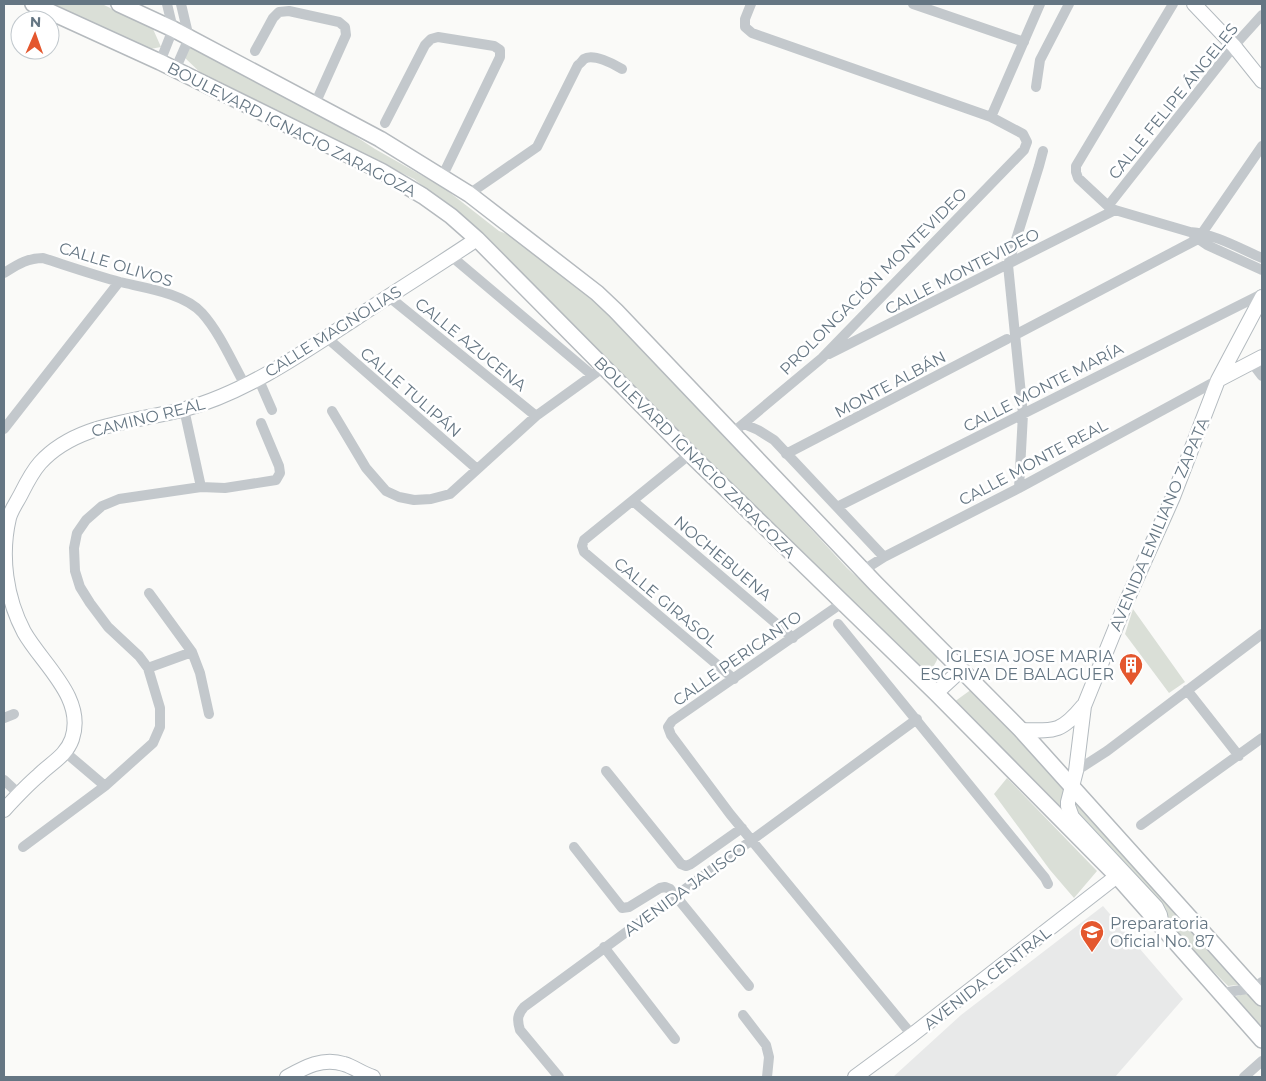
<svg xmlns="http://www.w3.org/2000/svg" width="1266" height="1081" font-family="Montserrat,sans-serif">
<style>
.built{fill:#e8e9e9}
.green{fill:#dadfd7}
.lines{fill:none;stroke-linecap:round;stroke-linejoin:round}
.secondary-casing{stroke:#b3babf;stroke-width:16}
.primary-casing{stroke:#b5babe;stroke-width:18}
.street{stroke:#c3c8cc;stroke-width:10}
.secondary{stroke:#fff;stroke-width:14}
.primary{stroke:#fff;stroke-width:15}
.labels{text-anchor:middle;stroke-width:5;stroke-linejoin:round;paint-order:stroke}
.street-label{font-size:16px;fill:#657683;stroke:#fff}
.poi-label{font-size:16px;fill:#657683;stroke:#fff;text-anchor:end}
</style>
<rect width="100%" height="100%" fill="#fafaf8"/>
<path class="built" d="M1103,906L1183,999L1115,1077H893L961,1015Z"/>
<path class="green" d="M46,4H102L153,29L161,47L145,50Z
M189,45L306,104L375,149L444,188L499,231L528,242L587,287L847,568L937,651V660L932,669L920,670L915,666L569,321L507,261L445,203L414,179L206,78L184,57Z
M1133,609L1185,682L1169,693L1125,634Z
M972,689L1066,787L1061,812L954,702Z
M1007,778L1097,871L1074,898L1050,870L994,794Z
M1077,795L1245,984L1228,986L1185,943L1078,817L1072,805Z
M1253,991L1262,1002V1030L1234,997Z"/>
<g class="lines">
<g class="secondary-casing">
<path id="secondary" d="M1194,4L1234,46L1262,81
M1218,380L1262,357
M936,693L961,670
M1021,730C1054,731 1061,733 1083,706
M4,810C15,798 26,786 39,775C51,763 66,756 72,739C86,698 42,664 24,632C6,598 0,556 9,518C11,510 17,502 21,494C26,484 32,472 40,463C76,423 136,422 185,409C245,393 304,352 356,318C396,291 437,266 477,239
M1162,926L1160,915L1156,907L1072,817L1068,806V802L1076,771L1084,706L1127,600L1173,497L1218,380L1262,297
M287,1077C305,1067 323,1057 344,1064C354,1067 363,1074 373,1077
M855,1077L912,1035L1117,876"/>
</g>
<g class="primary-casing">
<path id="primary" d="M33,4L160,62L381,171L423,196L451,216L477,239L690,454L936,693L1117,876L1262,1040
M119,4L173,29L380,139L469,194L597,293L616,311L876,584L1021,730L1262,998"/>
</g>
<path class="street" d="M913,4L1024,42
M1173,4L1076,166V172L1078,178L1108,206L1115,210L1190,232C1215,234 1239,248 1262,258
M255,51L273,18L279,12L289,11L339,22L345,27L346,35L315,104
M160,62L173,29L167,4
M175,70L189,38L181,4
M1036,87L1040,60L1069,4
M991,117L1040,4
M385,123L425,45L431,39L438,37L494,46L500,50V57L442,177
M469,194L537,147L578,65C579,65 583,60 584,59C593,53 614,64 622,69
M1108,206L1234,46L1262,15
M1194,236L1207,245L1262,270
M451,256L592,375
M4,273C17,265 27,258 43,258C68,266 94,275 120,282C145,288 184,293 202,313C220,333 232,362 245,385
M388,296L536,416
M1015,335L1198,239L1262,146
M326,337L477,469
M829,354L1115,210
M1252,363L1262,376
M258,378L272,410
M184,409L201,487
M332,411L366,468L386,491L399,497L414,500L431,499L450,494L536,416L604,367
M744,424L758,430L774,440L884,557
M4,429L119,282
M731,434L822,358L1024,150L1027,142L1023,134L991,117L752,33L745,27V19L751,4
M690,454L584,540L582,546L584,552L734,679
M786,454L1007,339
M1019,488L1023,414L1008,265L1039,166L1043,151
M633,501L793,638
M837,507L1262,294
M862,571L884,557L1019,488L1218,380
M149,593L192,652L200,673L209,714
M842,603L672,721L668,727L671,735L730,814L912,1035
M838,624L1045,878L1048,884
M148,668L192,652
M1187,690L1239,756
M4,718L14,714
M65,752L105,786
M606,771L681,864L686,866L691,864L742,828
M1076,771L1107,751L1262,634
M4,780L19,794
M1141,825L1262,738
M23,847L105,786L153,743L160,727V708L148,668L139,656L108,627L90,603L80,587L75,571L74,548L77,533L86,520L102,506L119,499L201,487L225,488L276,480L280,473L279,466L261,423
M574,847L622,908L629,907L660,888L665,887L670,889L749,986
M604,947L675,1039
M1221,993L1254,988L1262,982
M743,1015L766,1045L769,1057L767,1077
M559,1077L520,1030C517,1020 517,1015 524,1007L917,719
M1244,1077L1262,1061"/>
<use href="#secondary" class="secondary"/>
<use href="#primary" class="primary"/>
</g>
<defs>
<g id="building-pin" transform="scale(1.25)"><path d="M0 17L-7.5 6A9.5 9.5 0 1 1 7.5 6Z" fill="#e4572e" stroke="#fff"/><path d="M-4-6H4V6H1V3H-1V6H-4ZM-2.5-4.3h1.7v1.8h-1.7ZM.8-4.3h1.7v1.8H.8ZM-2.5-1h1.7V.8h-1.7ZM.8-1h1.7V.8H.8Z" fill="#fff"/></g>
<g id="university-pin" transform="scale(1.25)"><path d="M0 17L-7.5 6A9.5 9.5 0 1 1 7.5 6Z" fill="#e4572e" stroke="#fff"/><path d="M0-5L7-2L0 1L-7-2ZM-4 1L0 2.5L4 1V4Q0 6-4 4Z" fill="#fff"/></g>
</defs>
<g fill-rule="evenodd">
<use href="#building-pin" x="1131" y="665"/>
<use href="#university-pin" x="1092" y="932"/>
</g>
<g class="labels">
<g class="street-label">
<text transform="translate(1173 101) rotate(-51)" y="6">CALLE FELIPE ÁNGELES</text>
<text transform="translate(292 129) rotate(27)" y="6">BOULEVARD IGNACIO ZARAGOZA</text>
<text transform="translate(116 264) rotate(17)" y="6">CALLE OLIVOS</text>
<text transform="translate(962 271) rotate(-27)" y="6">CALLE MONTEVIDEO</text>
<text transform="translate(873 281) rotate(-45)" y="6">PROLONGACIÓN MONTEVIDEO</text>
<text transform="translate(333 331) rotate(-32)" y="6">CALLE MAGNOLIAS</text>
<text transform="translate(471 344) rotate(39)" y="6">CALLE AZUCENA</text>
<text transform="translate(890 384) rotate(-28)" y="6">MONTE ALBÁN</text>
<text transform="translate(1043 387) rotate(-27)" y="6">CALLE MONTE MARÍA</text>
<text transform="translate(411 392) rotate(41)" y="6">CALLE TULIPÁN</text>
<text transform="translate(148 417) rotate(-14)" y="6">CAMINO REAL</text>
<text transform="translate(695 457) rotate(45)" y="6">BOULEVARD IGNACIO ZARAGOZA</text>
<text transform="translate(1033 462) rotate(-28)" y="6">CALLE MONTE REAL</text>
<text transform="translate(1159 524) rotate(-67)" y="6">AVENIDA EMILIANO ZAPATA</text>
<text transform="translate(723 558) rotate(40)" y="6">NOCHEBUENA</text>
<text transform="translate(666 602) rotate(40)" y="6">CALLE GIRASOL</text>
<text transform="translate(737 658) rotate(-35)" y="6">CALLE PERICANTO</text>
<text transform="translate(685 889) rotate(-36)" y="6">AVENIDA JALISCO</text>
<text transform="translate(987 978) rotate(-38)" y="6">AVENIDA CENTRAL</text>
</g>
<g class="poi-label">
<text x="1114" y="662">IGLESIA JOSE MARIA<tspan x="1114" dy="18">ESCRIVA DE BALAGUER</tspan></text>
<text x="1110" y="929" text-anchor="start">Preparatoria<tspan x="1110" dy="18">Oficial No. 87</tspan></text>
</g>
</g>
<rect width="1266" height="1081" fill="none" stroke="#657683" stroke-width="10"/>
<g transform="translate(35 35) rotate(2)"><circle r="24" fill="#ffffff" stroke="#c1c8cd"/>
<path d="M0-4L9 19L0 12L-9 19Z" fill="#e4572e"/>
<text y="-8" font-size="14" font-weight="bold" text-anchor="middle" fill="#657683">N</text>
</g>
</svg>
